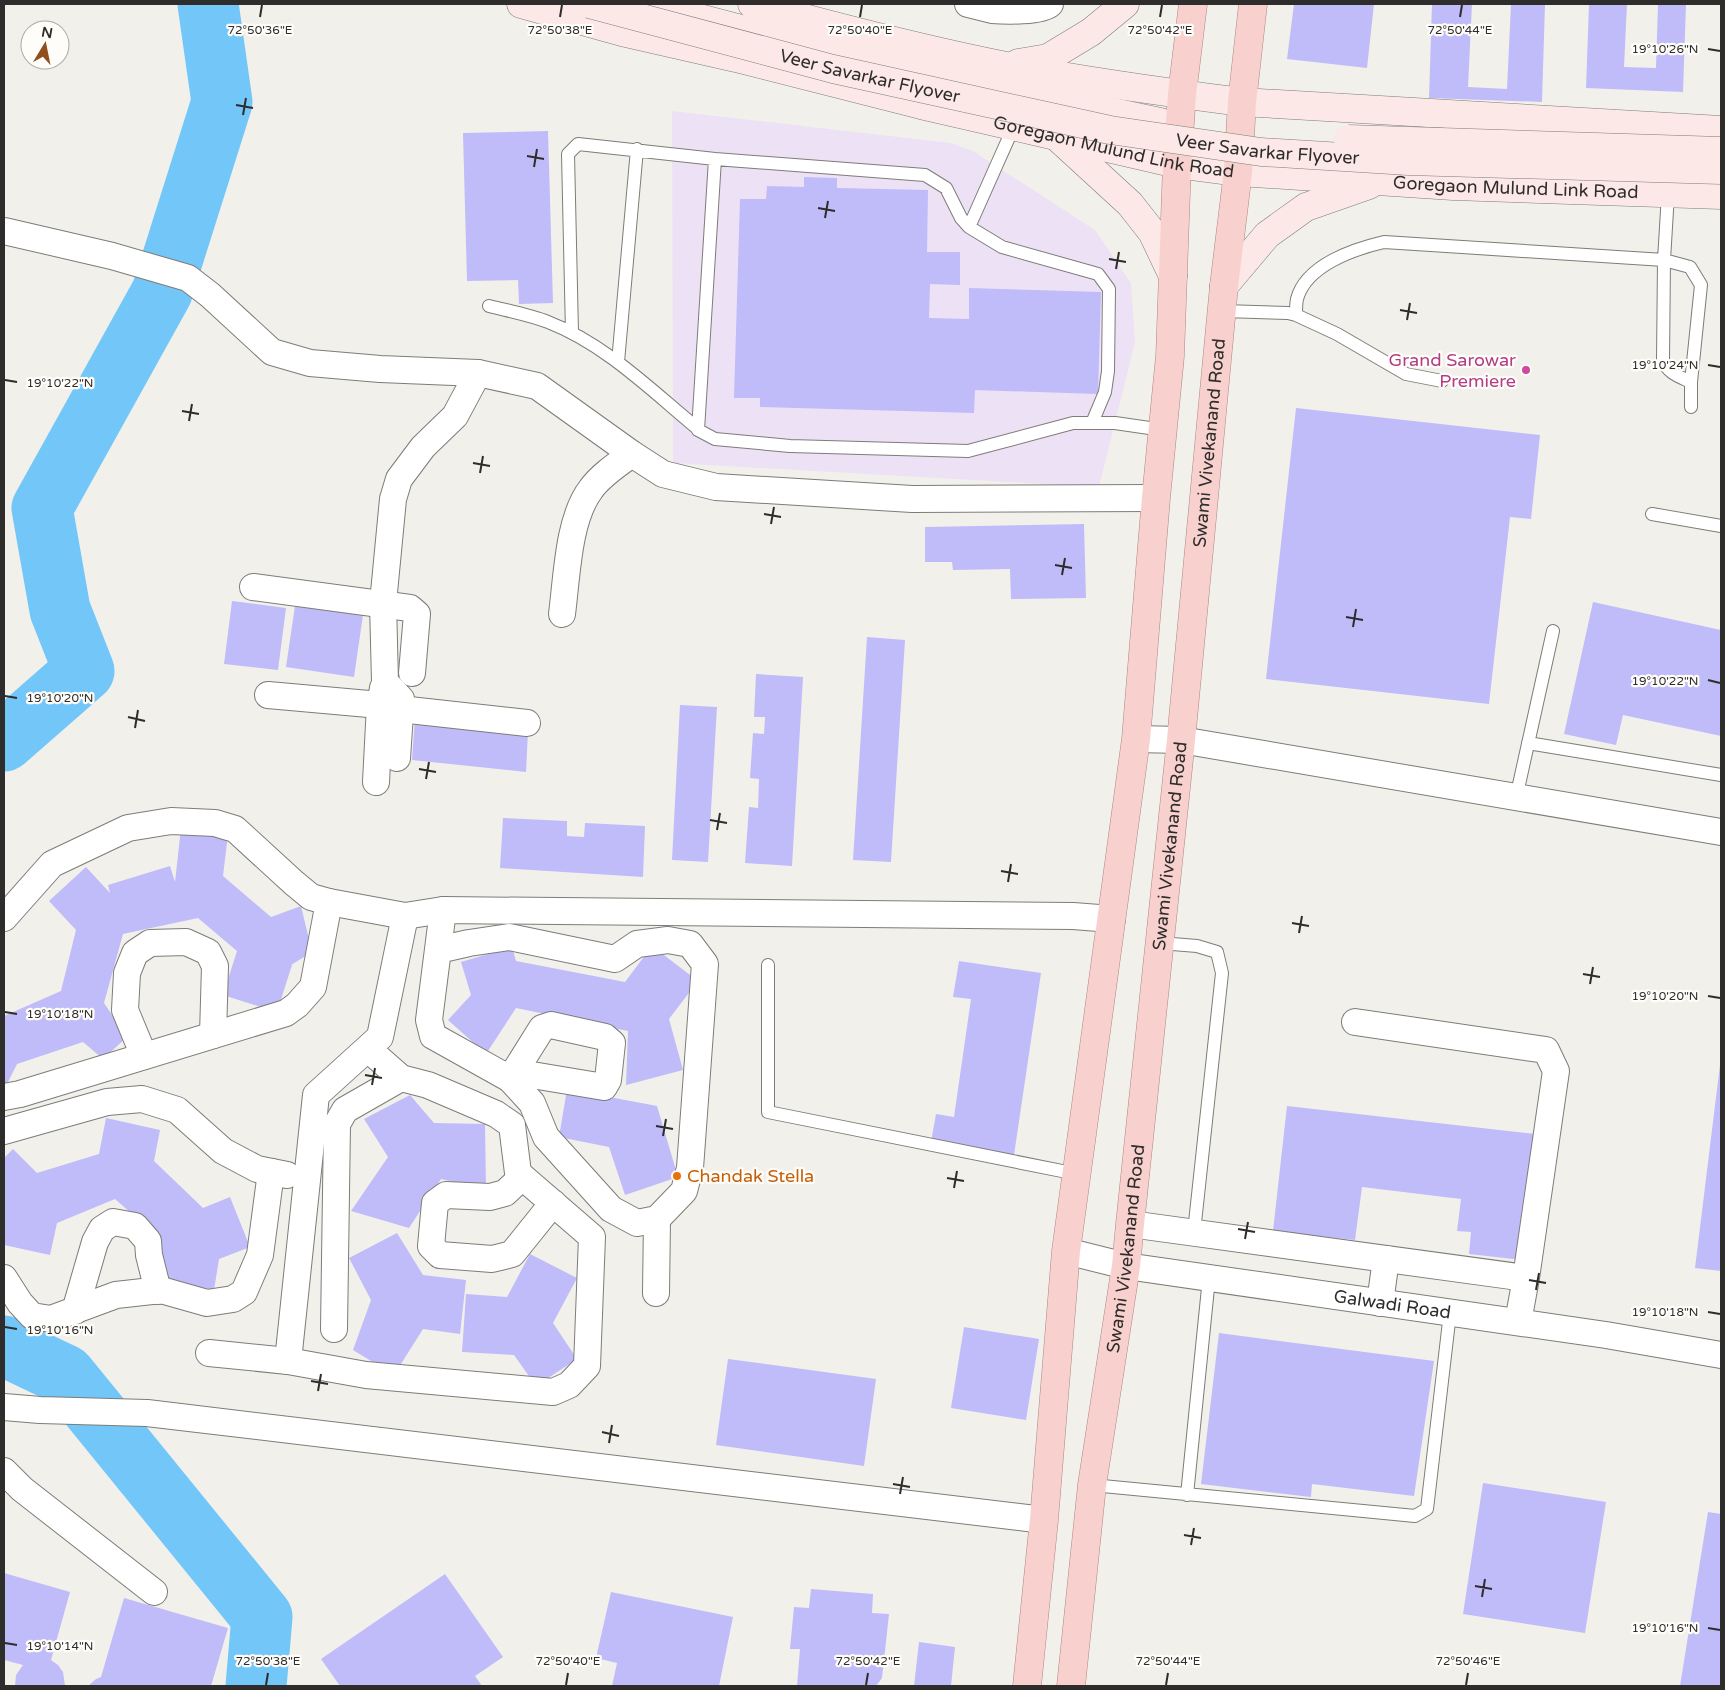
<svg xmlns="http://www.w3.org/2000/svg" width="1725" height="1690" font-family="'Varela Round',sans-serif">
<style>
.commercial{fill:#ede1f5}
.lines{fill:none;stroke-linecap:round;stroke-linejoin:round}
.river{stroke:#73c6f8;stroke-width:61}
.building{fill:#c0bbf9}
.service-casing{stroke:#7e7c78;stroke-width:14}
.minor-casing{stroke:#7e7c78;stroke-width:28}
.secondary-casing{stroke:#7e7c78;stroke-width:29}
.primary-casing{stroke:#af8481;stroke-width:29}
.service{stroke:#fff;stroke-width:12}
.minor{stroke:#fff;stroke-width:26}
.secondary{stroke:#fce8e7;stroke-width:28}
.primary{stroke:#f8d1cf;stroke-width:28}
.secondary-bridge-casing{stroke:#7e7c78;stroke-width:29;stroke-linecap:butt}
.secondary-bridge{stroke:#fce8e7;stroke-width:28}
.ticks{fill:none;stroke:#2e2d2b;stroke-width:2}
.hotel-dot{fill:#d1479c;stroke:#fffdfa;stroke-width:2}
.food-dot{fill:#e8710a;stroke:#fffdfa;stroke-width:2}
.labels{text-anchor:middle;stroke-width:4.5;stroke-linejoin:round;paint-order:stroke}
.street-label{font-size:18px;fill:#2e2d2b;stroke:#fffdfa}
.hotel-label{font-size:18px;fill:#b23c85;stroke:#fffdfa;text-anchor:end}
.food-label{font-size:18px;fill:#c56008;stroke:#fffdfa;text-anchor:start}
.ticks-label{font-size:12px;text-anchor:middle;fill:#2e2d2b;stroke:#fffdfa;stroke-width:4.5;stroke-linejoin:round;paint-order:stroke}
</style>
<rect width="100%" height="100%" fill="#f2f0eb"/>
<path class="commercial" d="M672,111L951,143L973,151L1095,230L1131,283L1135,342L1099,487L673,463Z"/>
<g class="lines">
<path class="river" d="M4,741L84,671L60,610L42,508L162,292L222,102L208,4
M4,1346L65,1375L262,1617L256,1686"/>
</g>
<path class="building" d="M1294,4H1374L1367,68L1287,59Z
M1432,4H1472L1468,87L1507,89L1511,4H1545L1542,102L1429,98Z
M1589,4H1627L1624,67L1656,68L1658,4H1686L1683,92L1586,88Z
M548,131L553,303L519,304L518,280L467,281L463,133Z
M804,177L837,178V188L928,190L927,252H960V285L930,284L929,318L969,319V288L1101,292L1098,394L975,390L974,413L760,407V398H734L740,199H766L767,186L804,187Z
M1296,408L1540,435L1531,519L1510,517L1489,704L1266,679Z
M1084,524L1086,598L1011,599L1010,569L953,570L952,562H925V527Z
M232,601L286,608L278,670L224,664Z
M1593,602L1721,630V736L1623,715L1616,745L1564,734Z
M295,606L363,615L354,677L286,667Z
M867,637L905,640L891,862L853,860Z
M756,674L803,677L792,866L745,863L749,807L758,808L759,779L750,778L753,733L764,734L765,717H754Z
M680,705L717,707L708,862L672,860Z
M415,718L528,732L526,772L412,760Z
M503,818L567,821V836L584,837L585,823L645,826L643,877L500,868Z
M181,828L228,834L223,876L271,917L301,906L312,952L291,965H292L277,1012L223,995L237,951L198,918L123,934L104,1003L127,1037L103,1059L83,1042L17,1064L4,1090V1016L61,991L76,930L49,901L86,867L110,893L108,885L170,866L175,882Z
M652,946L698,981L669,1019L683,1070L626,1085L628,1031L516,1008L486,1054L448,1020L471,995L461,962L512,947L516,961L625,982Z
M959,961L1041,973L1014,1155L931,1142L936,1114L954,1117L971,999L953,997Z
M1720,1065L1721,1066V1271L1695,1268Z
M567,1089L657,1106L678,1177L625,1195L609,1147L559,1137Z
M410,1095L434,1123L485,1124L486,1189L441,1179L409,1228L351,1211L388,1157L364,1119Z
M1287,1106L1536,1134L1522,1260L1469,1254L1471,1232L1457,1231L1461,1199L1362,1187L1355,1240L1273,1231Z
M106,1118L160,1130L154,1161L203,1208L230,1197L250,1247L219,1259L214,1290L162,1279V1240L115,1199L57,1223L50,1255L4,1245V1158L13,1149L37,1173L99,1154Z
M397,1233L423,1275L466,1280L460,1334L423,1329L394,1375L353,1350L371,1300L349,1258Z
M530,1254L577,1278L553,1323L577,1359L536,1386L514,1355L462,1352L466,1294L507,1297Z
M964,1327L1039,1339L1026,1420L951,1408Z
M1219,1333L1434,1361L1414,1496L1312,1484L1311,1497L1201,1484Z
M728,1359L876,1379L864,1466L716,1445Z
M1483,1483L1606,1502L1585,1633L1463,1614Z
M1708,1512L1721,1514V1686H1680Z
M4,1573L70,1592L51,1660L58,1665L63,1672L65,1686H15L16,1675L23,1665L4,1660Z
M445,1574L503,1657L475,1676L482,1686H340L321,1659Z
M811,1589L873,1594L872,1613L889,1614L882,1678L876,1686H797L800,1649H790L794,1607L809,1608Z
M611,1592L733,1617L719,1686H612L617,1663L596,1658Z
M124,1598L228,1628L211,1686H88L96,1679L101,1677Z
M919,1642L955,1647L951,1686H914Z"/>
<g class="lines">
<g class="service-casing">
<path id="service" d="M1668,194L1664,260L1663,360C1667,373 1680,377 1691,382
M969,227L1014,126
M489,306C509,311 530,315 548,322C605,344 651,390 697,428
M1223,311L1288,313L1296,315L1337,334L1406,374L1442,381
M1296,315C1296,310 1296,304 1297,299C1306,265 1354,249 1384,242L1664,260L1690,267L1701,285L1691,382V407
M572,333L568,154L578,144L715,159
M618,362L637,149
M1092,423L1105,392L1108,371L1109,289L1098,274L1002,247L969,227L961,218L946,188L925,175L715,159L698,430L715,439L790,446L968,451L1073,423H1115L1163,430
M1652,514L1721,526
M1528,743L1721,775
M1516,798L1553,631
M1160,943L1197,946L1217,952L1222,973L1194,1232
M768,965V1112L1077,1174
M1092,1485L1415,1516L1427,1509L1450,1313
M1187,1495L1209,1278"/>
</g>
<g class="minor-casing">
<g id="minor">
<path d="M968,4C976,6 984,8 992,10C1005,11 1041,12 1050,4"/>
<path d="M4,231L112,256L188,278L210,295L272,352L310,363L380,369L478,373L537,386L632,454L663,474L716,487L912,499L1156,498"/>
<path d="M253,587L410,608L417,614L412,673"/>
<path d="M562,614C567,576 568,519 591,489C601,475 618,464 632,454"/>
<path d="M268,695L380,705"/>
<path d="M400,709L527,723"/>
<path d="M1136,739L1181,740L1721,832"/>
<path d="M397,758L401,699L385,682L383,603L393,499L399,479L423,447L455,416L478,373"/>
<path d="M376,782L380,705L383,688"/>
<path d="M4,918L52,864L128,828L171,821L215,823L235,829L294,883L311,897L329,902L405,916L443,910L1073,916L1112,919"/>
<path d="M438,950L469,943L509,937L615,959L637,944L668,940L690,944L705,964L690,1168L684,1191L657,1219L637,1223L611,1209L546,1137L532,1103L510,1079L433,1036L429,1020L443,910"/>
<path d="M144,1056L125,1010L127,973L135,953L150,943L186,942L208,952L215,966L213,1035"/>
<path d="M510,1079L542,1028L551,1025L605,1037L612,1043L608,1080L604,1087L514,1072"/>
<path d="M4,1097L20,1094L286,1013L297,1005L313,987L329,902"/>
<path d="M4,1131L107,1102L142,1099L177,1110L223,1151L257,1169L287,1175"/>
<path d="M522,1177L505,1193L490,1197L446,1195L435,1203L431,1246L440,1255L492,1259L512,1254L553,1203"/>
<path d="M1130,1224L1526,1278L1556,1071L1546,1050L1355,1022"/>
<path id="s1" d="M1066,1251L1126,1266L1606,1335L1721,1355"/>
<path d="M4,1278L20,1303L32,1316L51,1319L116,1295L161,1290L207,1303L233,1299L244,1292L260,1255L271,1172"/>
<path d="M656,1293L657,1219"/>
<path d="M1380,1303L1386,1259"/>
<path d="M75,1311L95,1242L102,1229L113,1222L135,1226L148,1241L149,1255L158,1291"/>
<path d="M1518,1322L1526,1278"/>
<path d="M334,1329L337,1124L345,1110L401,1078"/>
<path d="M209,1353L288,1361L366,1375L553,1392L569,1385L587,1366L592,1237L518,1173L512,1125L496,1114L428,1085L401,1078L368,1049"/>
<path d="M288,1361L316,1095L380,1037L405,916"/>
<path d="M4,1407L40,1410L147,1413L1044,1520"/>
<path d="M4,1471L22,1489L154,1592"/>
</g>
</g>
<g class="secondary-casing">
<g id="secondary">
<path id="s2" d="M521,4L622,32L736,58L921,105L1177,164L1238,172L1453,186L1721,195"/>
<path d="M646,4L768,36L896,66L1160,122"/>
<path d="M752,4C836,27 921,49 1006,66C1084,81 1164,92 1242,102L1721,130"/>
<path d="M1018,63L1048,58L1091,32L1125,4"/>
<path d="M1057,137L1130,204L1152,232L1173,276"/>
<path d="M1224,286L1267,235L1306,207L1369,185"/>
</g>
</g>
<g class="primary-casing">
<g id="primary">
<path d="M1027,1686L1044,1520L1066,1251L1136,739L1156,498L1170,356L1177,164L1182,94L1193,4"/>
<path id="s3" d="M1071,1686L1092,1485L1126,1266L1130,1224L1181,740L1224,286L1238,172L1242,102L1253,4"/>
</g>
</g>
<use href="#service" class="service"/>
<use href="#minor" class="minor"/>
<use href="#secondary" class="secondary"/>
<use href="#primary" class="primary"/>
<g class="secondary-bridge-casing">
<g id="secondary-bridge">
<path id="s4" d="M589,4L833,69L1110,130L1261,152L1408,161L1721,170"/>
<path d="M1348,139L1721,151"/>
</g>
</g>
<use href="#secondary-bridge" class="secondary-bridge"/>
</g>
<path class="ticks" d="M260,17L262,5M560,17L562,5M860,17L862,5M1160,17L1162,5M1460,17L1462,5M1708,49L1720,51M236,105L253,108M243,115L246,98M527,156L544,159M534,167L537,149M818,208L835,211M825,218L828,201M1109,259L1126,262M1116,269L1119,252M1400,310L1417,313M1407,320L1410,303M1708,365L1720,367M5,380L17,382M182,411L199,414M189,421L192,404M473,463L490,466M480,473L483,456M764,514L781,517M771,524L774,507M1055,565L1072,568M1062,575L1065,558M1346,617L1363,620M1353,627L1356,609M1708,680L1720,683M5,696L17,698M128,717L145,721M135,728L138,710M419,769L436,772M426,779L429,762M710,820L727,823M717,830L720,813M1001,871L1018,874M1008,882L1011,864M1292,923L1309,926M1299,933L1302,916M1583,974L1600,977M1590,984L1593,967M1708,996L1720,998M5,1012L17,1014M365,1075L382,1078M372,1085L375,1068M656,1126L673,1129M663,1136L666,1119M947,1178L964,1181M954,1188L957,1171M1238,1229L1255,1232M1245,1239L1248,1222M1529,1280L1546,1283M1536,1290L1539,1273M1708,1312L1720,1314M5,1327L17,1329M311,1381L328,1384M318,1391L321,1374M602,1432L619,1436M609,1443L612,1425M893,1484L910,1487M900,1494L903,1477M1184,1535L1201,1538M1191,1545L1194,1528M1475,1586L1492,1589M1482,1597L1485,1579M1708,1628L1720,1630M5,1643L17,1645M266,1685L268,1673M566,1685L568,1673M866,1685L868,1673M1166,1685L1168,1673M1466,1685L1468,1673"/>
<circle class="hotel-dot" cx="1526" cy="370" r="5"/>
<circle class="food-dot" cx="677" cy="1176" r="5"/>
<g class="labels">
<g class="street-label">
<text dy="6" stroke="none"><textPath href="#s4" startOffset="290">Veer Savarkar Flyover</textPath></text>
<text dy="6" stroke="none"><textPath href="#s2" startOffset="610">Goregaon Mulund Link Road</textPath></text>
<text dy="6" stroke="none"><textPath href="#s4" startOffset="695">Veer Savarkar Flyover</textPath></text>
<text dy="6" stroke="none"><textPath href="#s2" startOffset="1015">Goregaon Mulund Link Road</textPath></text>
<text dy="6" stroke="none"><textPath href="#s3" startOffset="1251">Swami Vivekanand Road</textPath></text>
<text dy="6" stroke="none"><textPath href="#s3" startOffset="846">Swami Vivekanand Road</textPath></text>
<text dy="6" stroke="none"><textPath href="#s3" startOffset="441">Swami Vivekanand Road</textPath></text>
<text dy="6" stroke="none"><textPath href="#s1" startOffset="331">Galwadi Road</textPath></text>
</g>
<g class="hotel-label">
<text x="1516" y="366">Grand Sarowar<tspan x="1516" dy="21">Premiere</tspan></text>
</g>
<g class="food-label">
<text x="687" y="1182">Chandak Stella</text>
</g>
</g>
<g class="ticks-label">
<text x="560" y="34">72°50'38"E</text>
<text x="860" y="34">72°50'40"E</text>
<text x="1160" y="34">72°50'42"E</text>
<text x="260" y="34">72°50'36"E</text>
<text x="1460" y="34">72°50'44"E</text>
<text x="1665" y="53">19°10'26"N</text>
<text x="1665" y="369">19°10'24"N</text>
<text x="60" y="387">19°10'22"N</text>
<text x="1665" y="685">19°10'22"N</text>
<text x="60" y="702">19°10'20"N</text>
<text x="1665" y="1000">19°10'20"N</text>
<text x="60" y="1018">19°10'18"N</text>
<text x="1665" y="1316">19°10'18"N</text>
<text x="60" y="1334">19°10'16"N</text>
<text x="1665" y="1632">19°10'16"N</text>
<text x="60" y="1650">19°10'14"N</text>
<text x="268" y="1665">72°50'38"E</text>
<text x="568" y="1665">72°50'40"E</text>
<text x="868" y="1665">72°50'42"E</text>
<text x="1168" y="1665">72°50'44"E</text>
<text x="1468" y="1665">72°50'46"E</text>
</g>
<rect width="1725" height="1690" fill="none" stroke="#2e2d2b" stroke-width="10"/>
<g transform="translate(45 45) rotate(10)"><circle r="24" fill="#fffdfa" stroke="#abaaa7"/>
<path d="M0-4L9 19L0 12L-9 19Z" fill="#914f1d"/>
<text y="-8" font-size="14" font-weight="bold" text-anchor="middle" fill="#2e2d2b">N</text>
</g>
</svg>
